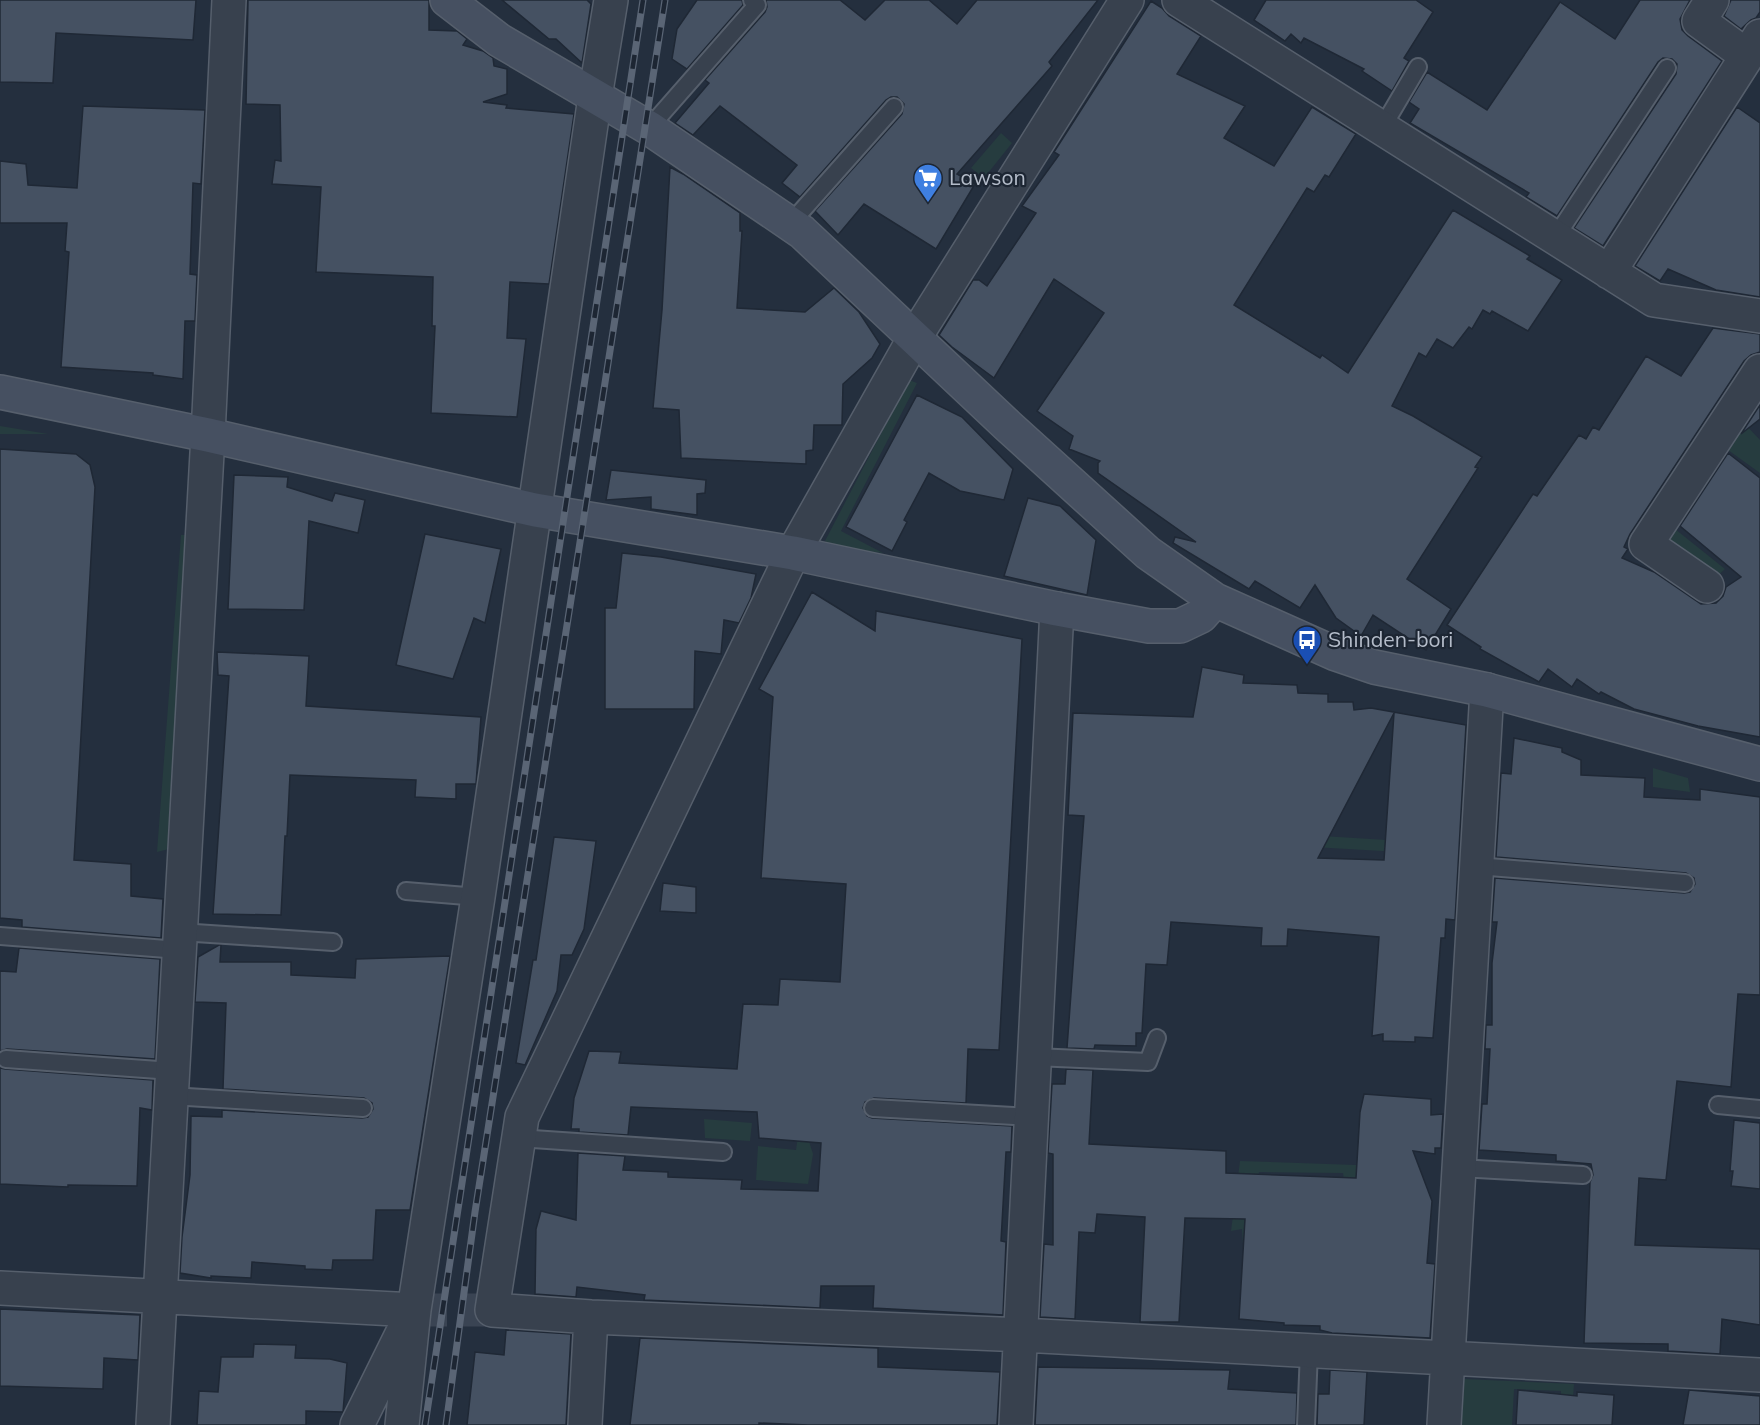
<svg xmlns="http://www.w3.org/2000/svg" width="1760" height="1425" font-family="Mulish,sans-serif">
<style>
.green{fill:#263c3f}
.building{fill:#455162;stroke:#1f2835;stroke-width:1.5;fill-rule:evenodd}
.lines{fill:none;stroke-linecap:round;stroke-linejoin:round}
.street-tunnel{stroke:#3a4453;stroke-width:33;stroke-dasharray:33 16;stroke-linecap:butt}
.lane-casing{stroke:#565f6c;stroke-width:20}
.street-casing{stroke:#565f6c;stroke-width:36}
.secondary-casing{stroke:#565f6c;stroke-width:36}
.lane{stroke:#38414e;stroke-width:16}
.street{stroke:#38414e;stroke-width:33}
.secondary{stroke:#465061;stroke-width:33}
.rail-casing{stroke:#5a6575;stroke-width:7}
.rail{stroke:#1d2633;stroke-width:4.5;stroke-dasharray:14;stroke-linecap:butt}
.labels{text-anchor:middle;stroke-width:4.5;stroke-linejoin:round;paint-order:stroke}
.poi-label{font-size:21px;fill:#b4bcc9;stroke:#1d2633;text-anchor:start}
</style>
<rect width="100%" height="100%" fill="#242f3e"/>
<path class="green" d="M1001,133L1012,143L984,178L971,168Z
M909,380L917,383L841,531L883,553L833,547L825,541Z
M1742,421L1760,440V473L1728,450L1675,529L1725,569L1716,577L1661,537Z
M0,426L48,434H0Z
M181,535H192L173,848L157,852Z
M1653,768L1688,778L1690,792L1653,787Z
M1159,826L1451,844V855L1159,838Z
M704,1119L752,1123L750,1141L705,1138Z
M798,1136L808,1138L813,1154L808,1184L756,1180L758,1146L796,1150Z
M1240,1161L1356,1165L1357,1186L1345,1187L1343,1173L1259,1172L1256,1215L1259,1246L1243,1244L1242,1229L1231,1231Z
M1464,1379L1574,1384L1571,1425H1559L1561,1391L1514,1389L1512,1425H1461Z"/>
<path class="building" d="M0,0H196L193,40L56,33L53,83L0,82Z
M248,0H429V30L457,31L467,39L463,45L483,51L493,58L494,66L507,69V94L483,102L507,105L506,108L574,114L549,284L510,282L507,338L526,339L517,417L431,413L435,326H432L433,277L316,272L321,187L272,184L275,160L281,161L280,105L246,104Z
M502,0H587L591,4L582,63L556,39H549Z
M697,0H742L743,5L687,69L672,59L677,29Z
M766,0H840L865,20L885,0H929L957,24L977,0H1098L1049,62L1052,66L957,174L975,184L936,249L864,204L838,235L815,211L902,114L904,104L897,97H891L886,100L800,197L782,183L797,165L720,106L693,135L675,123L709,83L705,80L765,12L767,7Z
M1266,0H1416L1433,12L1404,58L1409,61L1392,91L1362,71L1364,69L1304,38L1301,43L1291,34L1285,41L1254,20Z
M1640,0H1690L1680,19L1682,30L1688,36L1722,61L1603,246L1574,228L1676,74L1677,64L1672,59L1663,58L1658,62L1557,216L1526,197L1529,193L1410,123L1419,109L1409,102L1427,72L1487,110L1560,2L1615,39Z
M1731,0H1760V12L1756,18L1751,20L1741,29L1724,16Z
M1151,1L1162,8L1169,16L1201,36L1177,74L1245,106L1224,138L1274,166L1312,107L1356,134L1329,177L1325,175L1314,192L1307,188L1234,305L1320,358L1322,355L1348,373L1453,210L1530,256L1527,259L1562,280L1528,331L1492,311L1490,314L1483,310L1472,329L1469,327L1453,348L1437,339L1426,357L1419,353L1392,406L1413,416L1482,457L1475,467L1478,468L1407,579L1451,609L1426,650L1373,615L1361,636L1336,618L1315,585L1300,608L1255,581L1249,589L1173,543L1175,537L1196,542L1098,473V463L1100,461L1069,449L1073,436L1037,411L1104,313L1054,279L994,378L952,347L939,335L973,280H979L987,286L1036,213L1022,206L1059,155L1054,152Z
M83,106L205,110L201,184L193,183L190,274L197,275L195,321H185L183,379L153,375V373L61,367L69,252L65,251L67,223H0V161L26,164L28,185L77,188Z
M1737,107L1760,123V297L1716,290L1668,269L1660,281L1635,266Z
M670,167L683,174L740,213V231H742L737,308L805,312L834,288L859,312L880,344L872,358L843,384L842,425H814L813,450L806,451V464L681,458L679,410L653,408L662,310Z
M1713,328L1760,334V352L1751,355L1744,361L1630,534L1624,547L1628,549L1622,558L1654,572L1701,604L1716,603L1723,596L1726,587L1741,577L1680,526L1728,453L1760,478V737L1698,726L1634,709L1601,692L1599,694L1577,679L1572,687L1548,669L1539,682L1480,649L1481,647L1447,625L1533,494L1537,496L1579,435L1586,439L1593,427L1599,430L1646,356L1681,376Z
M917,395L962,417L1013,469L1004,500L960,491L929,473L904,520L907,522L892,551L846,527Z
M1760,405V419L1741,434Z
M0,449L76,454L90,465L95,487L74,860L131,864V896L163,899L161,938L22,927V920L0,918Z
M611,470L706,480L705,493L697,494V515L651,509V497L606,500Z
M234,475L288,477L287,487L332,501L335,493L365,500L358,533L309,521L304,610L228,609Z
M1028,498L1060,506L1096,540L1087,595L1004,576Z
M425,534L501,549L485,623L474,618L453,679L396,665Z
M622,553L661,557L756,574L751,598L739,623L724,620L721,654L695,651L694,709H605V608H616Z
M812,592L875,631L876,611L1022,639L999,1050L968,1049L966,1103L874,1098L865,1102L863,1108L867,1116L872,1118L1012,1126L1011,1152H1006L1001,1241L1006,1242L1003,1315L873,1308L874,1286H821L820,1308L644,1300L645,1295L577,1287L576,1297L535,1294L536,1229L541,1211L576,1220L578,1153L625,1156L623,1170L668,1172V1177L742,1180L741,1189L818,1191L821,1143L759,1138L757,1112L631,1107L628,1135L579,1132V1129H571L574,1098L589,1051L621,1052L619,1063L737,1069L743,1004L778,1005L780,979L840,982L846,884L761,878L773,697L759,689Z
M217,652L309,656L306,706L481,717L476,784H456V799L415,797L416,780L290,775L287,836H285L281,915L213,914L229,676L218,675Z
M1202,667L1244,675L1243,683L1297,685L1298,693L1328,694V702H1353L1354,710L1371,708L1466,725L1455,920L1446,919L1445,938H1441L1433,1038L1415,1037V1042L1383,1041V1034L1372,1036L1379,937L1288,929L1287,946H1261L1262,928L1171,922L1167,965L1146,964L1142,1033H1136V1046L1095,1045L1094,1049L1067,1048L1084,816L1068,815L1073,713L1193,717ZM1394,713L1384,860L1318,858Z
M1514,738L1562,748V752L1581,760V775L1645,778L1644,797L1700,800V789L1760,797V995L1738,994L1731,1087L1677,1081L1666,1180L1639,1178L1635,1245L1760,1249V1325L1722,1319L1720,1354L1668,1351V1344L1584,1343L1590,1182L1593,1175L1591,1164L1556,1161V1155L1479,1150L1482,1104H1487L1490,1049H1485L1486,1025H1492V963L1497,922H1492L1495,878L1684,893L1690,892L1695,884L1694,878L1686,873L1496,857L1501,773L1511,774Z
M554,837L596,841L584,929L572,955H561L557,991L525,1065L516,1063L533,960H536Z
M663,883L696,887V913L660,911Z
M219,945H221L220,962H291V975L355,978L356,959L450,956L410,1210H376L373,1260H333L332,1270L305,1269V1266L252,1262L251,1278L211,1276V1278L180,1273L182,1237L190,1175L191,1116L222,1117V1110L362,1118L368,1117L373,1109L372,1103L364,1098L223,1089L226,1003L195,1002L198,957Z
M19,948L160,959L155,1059L7,1049L0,1051V971L16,972Z
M0,1068L5,1069L153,1080L152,1110L140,1108L137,1186L68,1185V1187L0,1184Z
M1066,1069L1093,1070L1089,1144L1226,1151V1173L1356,1178L1360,1112L1364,1094L1431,1099V1115L1443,1114L1441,1148H1435V1154L1413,1151L1432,1201L1427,1263L1435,1264L1430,1338L1332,1333L1320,1330V1326L1284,1325V1323L1239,1319L1245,1219L1185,1218L1179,1322H1140L1145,1217L1097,1214L1095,1233L1079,1232L1075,1319L1040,1317L1044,1244L1053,1245V1154L1048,1153L1052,1084H1065Z
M1734,1120L1760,1123V1189L1731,1186L1733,1171H1730Z
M0,1309L140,1315L138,1360L104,1358L103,1389L0,1386Z
M506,1330L571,1334L566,1425H467L475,1352L504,1355Z
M640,1338L878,1348V1367L1000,1372L997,1425H808L759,1423V1425H630Z
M254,1344L296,1345L295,1358L330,1359L347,1363L343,1412L306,1411V1425H197L199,1391L218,1392L221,1357H253Z
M1038,1367L1230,1370L1228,1389L1297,1393L1296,1425H1035Z
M1330,1370L1367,1372L1364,1425H1317L1318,1394H1329Z
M1518,1390L1577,1396V1392L1614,1395L1612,1425H1516Z
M1689,1390L1760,1396V1425H1683Z"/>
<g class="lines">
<path class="street-tunnel" d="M414,1310H492"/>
<g class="lane-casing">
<path id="lane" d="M649,128L757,5L752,0
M1382,128L1418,67
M790,224L894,107
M1555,238L1667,68
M1477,866L1685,883
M406,891L478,897
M180,932L333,942
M0,936L179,950
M1035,1057L1148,1062L1157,1038
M6,1059L172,1071
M171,1096L363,1108
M1718,1105L1760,1109
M873,1108L1032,1117
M518,1138L723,1152
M1459,1168L1583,1175
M1306,1425L1309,1351"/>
</g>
<g class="street-casing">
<path id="street" d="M1127,0L915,337L793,553L522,1117L492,1310L591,1317L1022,1335L1760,1375
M1179,0L1654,300L1760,316
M1712,0L1699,21L1747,56
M1609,272L1760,36
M1707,586L1646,544L1760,371
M0,1288L414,1310
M153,1425L208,435L229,0
M357,1425L404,1330
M402,1425L414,1310L478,897L595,97L611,0
M585,1425L591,1317
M1016,1425L1057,609
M1444,1425L1487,690"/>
</g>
<g class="secondary-casing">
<path id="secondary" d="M447,0L499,40L649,128L802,232L1008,426L1148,553L1215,600L1336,654L1374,667L1487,690L1760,764
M0,392L208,435L535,510L793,553L1057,609L1149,626H1180L1201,616L1215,600"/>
</g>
<use href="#lane" class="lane"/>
<use href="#street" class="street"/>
<use href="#secondary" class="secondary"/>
<g class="rail-casing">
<path id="rail" d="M425,1425L643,0
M446,1425L475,1212L665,0"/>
</g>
<use href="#rail" class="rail"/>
</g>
<defs>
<g id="supermarket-pin" transform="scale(1.5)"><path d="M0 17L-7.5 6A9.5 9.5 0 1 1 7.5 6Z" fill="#3f7fe0" stroke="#1d2633"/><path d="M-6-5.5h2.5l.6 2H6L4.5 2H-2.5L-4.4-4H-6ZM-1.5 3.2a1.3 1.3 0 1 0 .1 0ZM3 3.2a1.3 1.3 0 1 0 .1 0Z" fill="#fff"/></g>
<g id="bus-pin" transform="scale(1.5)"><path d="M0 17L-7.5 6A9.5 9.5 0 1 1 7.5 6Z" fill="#1a4fb4" stroke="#1d2633"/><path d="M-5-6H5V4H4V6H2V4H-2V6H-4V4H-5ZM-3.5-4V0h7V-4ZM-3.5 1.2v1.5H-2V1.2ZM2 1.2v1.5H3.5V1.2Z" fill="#fff"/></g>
</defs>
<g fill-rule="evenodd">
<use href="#supermarket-pin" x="928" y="178"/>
<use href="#bus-pin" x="1307" y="640"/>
</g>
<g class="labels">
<g class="poi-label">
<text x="949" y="185">Lawson</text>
<text x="1328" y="647">Shinden-bori</text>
</g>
</g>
</svg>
